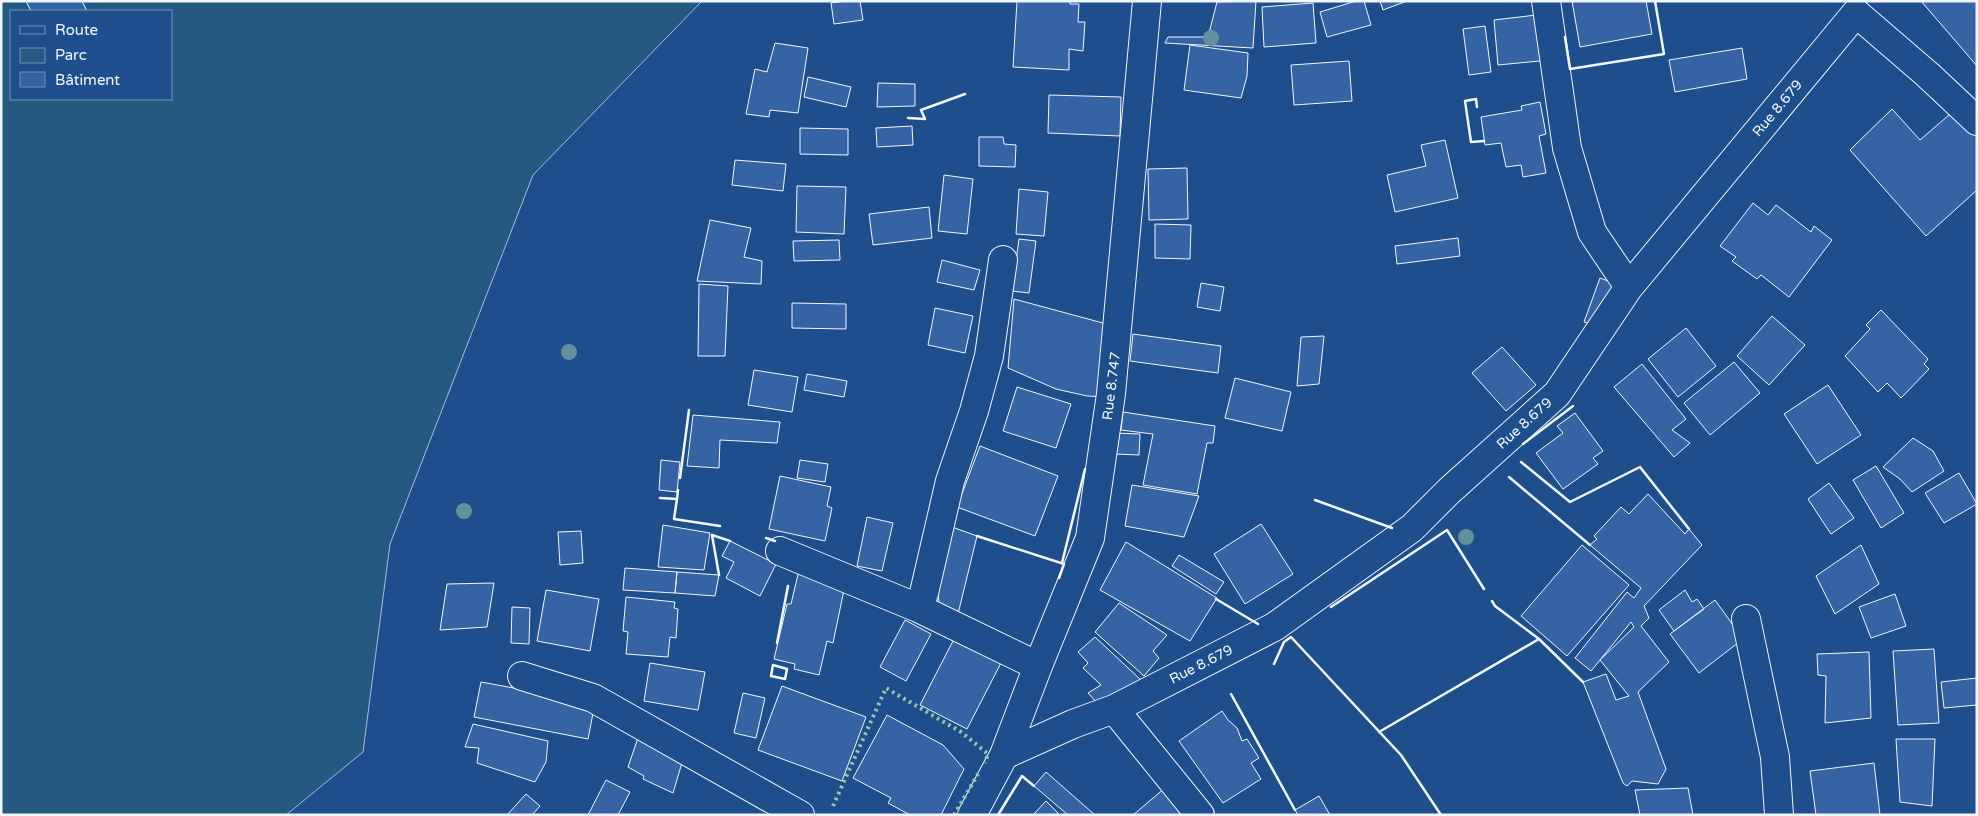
<svg xmlns="http://www.w3.org/2000/svg" width="1978" height="816" font-family="'Varela Round',sans-serif">
<style>
.green{fill:#245a82;stroke:#a8bbd7;fill-rule:evenodd}
.building{fill:#3563a3;stroke:#f2f6ff}
.lines{fill:none;stroke-linecap:round;stroke-linejoin:round}
.minor-casing{stroke:#f2f6ff;stroke-width:30}
.minor{stroke:#1f4e8c;stroke-width:28}
.hedge{stroke:#97c8a6;stroke-width:4;stroke-dasharray:2.5 4;stroke-linecap:butt}
.wall{stroke:#f2f6ff;stroke-width:2.5}
.tree{fill:#61919a}
.labels{text-anchor:middle;stroke-width:4;stroke-linejoin:round;paint-order:stroke}
.street-label{font-size:14px;fill:#f2f6ff;stroke:#1f4e8c}
</style>
<rect width="100%" height="100%" fill="#1f4e8c"/>
<path class="green" d="M1,1H702L533,175L390,544L363,752L286,815H1ZM11,11H171V99H11Z"/>
<path class="building" d="M26,1H82L87,11H31Z
M846,1H860L863,20L834,24L831,3Z
M1017,1H1070V4H1079L1078,22H1085L1083,51L1069,49V70L1013,67Z
M1256,1L1253,48L1165,43L1168,37H1208L1217,2Z
M1356,1H1364L1371,25L1327,37L1320,12Z
M1380,1H1407L1383,10Z
M1572,1H1646L1652,34L1580,47Z
M1921,1H1977V66Z
M1313,3L1316,43L1264,47L1262,7Z
M1545,14L1550,60L1498,65L1494,20Z
M1485,26L1491,72L1469,75L1463,29Z
M775,43L808,48L798,113L770,110L769,117L746,114L755,69L767,72Z
M1190,45L1248,53L1247,76L1241,98L1184,90Z
M1742,48L1747,79L1675,92L1669,60Z
M1349,61L1352,101L1294,105L1291,65Z
M808,77L851,87L846,107L804,97Z
M878,83L915,84V106L877,107Z
M1049,95L1121,97L1120,136L1048,133Z
M1540,102L1546,134L1539,136L1546,173L1523,177L1521,165L1506,167L1501,143L1485,145L1481,117L1522,110L1521,106Z
M1957,108L1977,132V190L1926,236L1850,150L1892,109L1920,140Z
M912,126L913,145L877,147L876,128Z
M800,128L848,129V155L800,154Z
M979,137H1003L1004,144L1016,145L1015,167L979,166Z
M1445,140L1458,198L1395,212L1387,175L1426,166L1421,145Z
M735,160L786,164L783,191L732,185Z
M1187,168L1188,219L1149,220L1148,169Z
M944,175L973,179L967,234L938,231Z
M797,186L846,187L844,234L796,232Z
M1019,189L1048,192L1044,236L1016,234Z
M1753,203L1768,215L1776,205L1811,232L1814,226L1832,240L1789,297L1761,275L1757,279L1732,261L1736,257L1720,246Z
M929,207L932,238L873,245L869,214Z
M710,220L751,228L744,257L762,261L761,284L697,281Z
M1155,224L1191,225L1190,259L1155,258Z
M1458,238L1460,256L1397,264L1395,246Z
M1019,239L1036,241L1029,293L1012,291Z
M839,240L840,260L794,261L793,241Z
M942,260L980,270L974,290L937,282Z
M1600,278L1616,284L1599,327L1584,322Z
M1201,283L1224,287L1220,311L1197,307Z
M699,284L728,286L725,356H698Z
M1014,299L1114,326L1106,397L1087,396L1056,389L1008,368Z
M792,303L846,304V329L792,328Z
M935,308L973,316L965,353L928,345Z
M1881,310L1928,359L1924,364L1929,369L1901,398L1887,383L1878,392L1845,356L1870,329L1866,325Z
M1772,316L1805,345L1769,385L1737,356Z
M1686,328L1716,366L1678,397L1648,359Z
M1133,334L1221,346L1218,373L1130,361Z
M1324,336L1319,384L1297,386L1301,337Z
M1502,347L1536,385L1506,411L1472,373Z
M1734,362L1760,393L1710,435L1684,403Z
M1642,364L1686,419L1672,430L1690,443L1674,457L1614,387Z
M754,370L798,377L792,412L748,405Z
M807,374L847,381L844,397L804,390Z
M1235,378L1291,392L1282,431L1225,418Z
M1828,385L1861,435L1817,464L1784,414Z
M1017,387L1071,404L1056,448L1003,431Z
M1123,412L1215,426L1213,443H1207L1197,494L1143,485L1153,434L1121,430Z
M1575,413L1603,451L1593,458L1598,464L1563,489L1536,453L1563,433L1557,426Z
M693,415L780,422L777,443L720,440L719,468L687,466Z
M1115,433L1140,434L1139,455L1114,454Z
M1913,438L1933,451L1944,471L1912,492L1900,479L1883,467Z
M980,446L1058,476L1035,536L957,507Z
M661,460L680,462L677,492L659,490Z
M800,460L828,464L825,482L797,478Z
M1876,466L1904,513L1881,528L1853,480Z
M1959,473L1977,504L1944,523L1925,493Z
M780,476L831,487L827,506L832,508L825,541L769,529Z
M1829,483L1854,518L1831,534L1808,499Z
M1132,485L1199,496L1184,537L1125,526Z
M1648,494L1685,534L1689,529L1702,545L1644,606L1649,618L1641,626L1669,662L1638,692L1666,769L1658,784L1632,781L1627,786L1623,783L1583,682L1606,674L1616,700L1629,696L1600,660L1634,627L1631,622L1591,671L1575,658L1627,592L1634,598L1641,588L1590,545L1597,539L1594,536L1621,507L1629,514Z
M867,517L893,523L882,571L857,566Z
M1261,524L1293,574L1245,604L1214,554Z
M663,525L710,533L704,570L658,567Z
M952,527L977,536L958,614L939,605L938,589Z
M581,531L583,563L560,565L558,532Z
M730,541L776,564L760,596L726,578L734,562L722,556Z
M1126,542L1217,598L1190,641L1100,590Z
M1582,545L1629,585L1567,656L1521,616Z
M1861,545L1879,584L1835,614L1816,576Z
M1179,555L1224,582L1216,594L1172,566Z
M625,568L677,572L675,593L623,590Z
M799,570L846,580L833,643L827,641L819,675L794,669L795,664L774,659L787,604H791Z
M677,572L719,575L715,596L675,593Z
M494,583L487,627L440,630L447,584Z
M546,590L599,599L590,651L537,641Z
M1685,590L1692,602L1697,599L1704,609L1674,631L1659,610Z
M1895,594L1906,626L1871,638L1859,607Z
M626,597L675,602L674,608L678,609L676,638L670,637L668,657L626,654L628,632L623,631Z
M1715,600L1743,639L1699,673L1670,634Z
M1119,603L1167,635L1153,651L1159,658L1144,676L1095,632Z
M512,607L530,608L529,644L511,643Z
M905,620L931,634L906,681L880,667Z
M955,637L1002,661L967,729L920,705Z
M1095,637L1142,681L1100,706L1088,693L1101,685L1083,668L1088,663L1078,652Z
M1934,649L1939,723L1898,725L1893,651Z
M1869,652L1871,718L1825,723L1826,676L1818,675L1817,654Z
M650,663L705,672L698,710L644,701Z
M1977,678V705L1944,708L1941,682Z
M481,682L595,703L588,739L474,717Z
M782,686L866,717L842,781L758,750Z
M743,693L765,698L756,738L734,733Z
M1222,711L1228,720L1237,728L1242,741L1247,739L1259,758L1251,763L1261,779L1223,803L1179,741Z
M887,715L943,745L964,769L941,815H910L888,803L891,798L853,778Z
M473,724L548,741L546,762L535,782L477,763L479,748L465,747Z
M640,732L684,756L673,793L643,779L644,776L628,767Z
M1896,739H1935L1932,806L1900,802Z
M1874,763L1880,815H1816L1810,771Z
M1046,772L1095,815H1068L1034,786Z
M606,780L630,792L618,815H588Z
M1165,788L1183,810L1178,815H1133Z
M1688,788L1693,815H1640L1635,790Z
M526,794L540,806L532,815H507Z
M1319,796L1330,815H1298L1295,810Z
M1046,801L1058,813L1057,815H1033Z"/>
<g class="lines">
<g class="minor-casing">
<path id="minor" d="M1546,1L1567,148L1592,232L1629,287
M1003,260L989,356L974,411L950,481L924,593L918,608L1038,666
M780,551L918,608
M1746,619L1775,757L1779,815
M522,676L593,698L800,815
M1114,709L1200,815
M1004,755L1038,666L1090,538L1111,394L1147,1
M972,815L1004,755L1073,724L1114,709L1274,627L1412,528L1449,491L1557,394L1629,287L1856,13L1928,75L1977,121"/>
</g>
<use href="#minor" class="minor"/>
<path class="hedge" d="M833,806L886,688L961,732L988,754L985,763
M954,815L978,774"/>
<path class="wall" d="M1565,37L1570,69L1664,54L1655,1
M1477,107L1476,99L1465,101L1471,142L1484,141
M908,118L925,119L921,110L965,94
M1523,444L1573,406
M1521,462L1570,502L1640,467L1689,529
M1509,477L1590,545
M680,478L689,410
M660,498L677,499L678,490
M677,499L674,519L720,526
M1315,500L1392,528
M977,536L1064,564L1059,578
M766,538L775,541
M1062,563L1085,469
M719,575L712,535L730,541
M1216,599L1258,624
M1492,601L1495,606L1539,639L1583,682
M1331,607L1447,530L1484,589
M777,643L788,586
M1274,664L1284,642L1291,637L1401,755L1441,815
M773,665L787,669L785,679L771,676Z
M1231,694L1295,810
M1379,732L1539,639
M998,815L1022,776L1034,786"/>
</g>
<g class="tree">
<circle cx="1211" cy="38" r="8"/>
<circle cx="569" cy="352" r="8"/>
<circle cx="464" cy="511" r="8"/>
<circle cx="1466" cy="537" r="8"/>
</g>
<g class="labels">
<g class="street-label">
<text transform="translate(1777 108) rotate(-50)" y="5">Rue 8.679</text>
<text transform="translate(1111 386) rotate(-83)" y="5">Rue 8.747</text>
<text transform="translate(1524 423) rotate(-42)" y="5">Rue 8.679</text>
<text transform="translate(1201 664) rotate(-27)" y="5">Rue 8.679</text>
</g>
</g>
<rect width="1978" height="816" fill="none" stroke="#f2f6ff" stroke-width="5"/>
<rect x="10" y="10" width="162" height="90" fill="#1f4e8c" stroke="#7391ba"/>
<rect x="20" y="26" width="25" height="8" fill="#1f4e8c" stroke="#7391ba"/>
<text x="55" y="35" font-size="15" fill="#f2f6ff">Route</text>
<rect x="20" y="48" width="25" height="15" fill="#245a82" stroke="#7391ba"/>
<text x="55" y="60" font-size="15" fill="#f2f6ff">Parc</text>
<rect x="20" y="72" width="25" height="15" fill="#3563a3" stroke="#7391ba"/>
<text x="55" y="85" font-size="15" fill="#f2f6ff">Bâtiment</text>
</svg>
